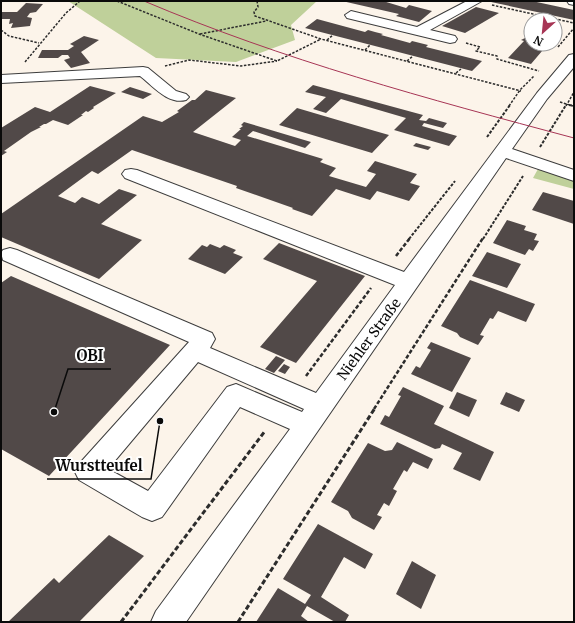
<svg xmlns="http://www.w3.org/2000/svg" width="575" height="623" font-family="Merriweather,serif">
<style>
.forest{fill:#bfd09a}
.building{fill:#514948}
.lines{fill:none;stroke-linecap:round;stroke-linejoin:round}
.minor-casing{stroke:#3d3d3d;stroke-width:2}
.path-far3{stroke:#2c2c2c;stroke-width:1.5;stroke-dasharray:2.5 1.5;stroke-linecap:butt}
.path-far2{stroke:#2c2c2c;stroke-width:2;stroke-dasharray:3 1.5;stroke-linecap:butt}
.path-far1{stroke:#2c2c2c;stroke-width:2.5;stroke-dasharray:4 2;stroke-linecap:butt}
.path{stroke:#2c2c2c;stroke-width:3;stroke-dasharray:5 2.5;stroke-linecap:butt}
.minor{fill:#fff;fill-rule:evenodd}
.tram{stroke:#a73555;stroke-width:1}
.labels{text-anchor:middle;stroke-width:4;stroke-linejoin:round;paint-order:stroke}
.street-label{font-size:14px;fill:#0a0a0a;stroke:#fff}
.leader{fill:none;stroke:#0a0a0a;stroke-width:1.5}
.callout-dot{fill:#0a0a0a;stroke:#fff;stroke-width:1.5}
.callout-label{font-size:15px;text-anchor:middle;font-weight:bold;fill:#0a0a0a;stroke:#fff;stroke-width:4;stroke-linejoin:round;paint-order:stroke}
</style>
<rect width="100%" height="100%" fill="#fcf4ea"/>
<path class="forest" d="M68,1H317L291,25L295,40L236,62L156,58Z
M538,169L574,179V189L533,178Z"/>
<path class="building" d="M342,1H383L406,8L409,5L432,11L419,22L396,16L399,14Z
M532,1L574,10V20L491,2Z
M26,3L43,4L36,12L30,13L27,17L32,18L30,26L11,28L13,23L9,24L10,19H1V12H17Z
M476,7L499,13L465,33L442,26Z
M317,19L365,32L368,30L375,32L383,34L381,35L410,43L412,41L428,45L426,47L482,61L472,71L305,28Z
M555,26L562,27L555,36Z
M531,32V44H548L531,64L508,58L524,41L521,40L525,38Z
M84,36L99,40L81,52L90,63L71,68L64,60L70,58L68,55H62L58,58H38L42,50H68L74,46L70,44Z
M313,85L423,115L419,120L426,121L429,118L447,123L443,128L424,123L422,126L457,136L449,146L394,130L406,118L341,99L326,113L313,109L326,97L305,92Z
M90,86L116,93L93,107L94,108L88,112L86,111L81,115H83L68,125L53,120L46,124H44L39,127H41L31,132L4,151L7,152L1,156V128L35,107L50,112Z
M130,87L152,94L143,99L121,92Z
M206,90L236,98L193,132L235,146L241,140L232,137L241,129H239L243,126L241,125L244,122L311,142L305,148L253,131L247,136L323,159L320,162L336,168L329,176L366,187L376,174L367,171L375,161L417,174L410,183L420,186L409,201L377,191L370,200L336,189L312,216L292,209L293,208L236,188L237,186L132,150L98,174L92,171L58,196L75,203L82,197L99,204L119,189L137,195L101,224L142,240L99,279L1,237V214L143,116L162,122L179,112L177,111L192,100H195Z
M297,108L375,131L389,135L372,153L279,125Z
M416,143L431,147L428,150L413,146Z
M543,192L574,201V224L532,210Z
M507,220L526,226L524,230L537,234L534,240L539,241L533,251L529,249L525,255L493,243Z
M279,243L365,276L296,363L260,347L317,281L263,259Z
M210,244L220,248L224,245L236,250L233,253L243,257L225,274L188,259L202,245L207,247Z
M487,252L521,264L507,288L472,276Z
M11,276L170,345L49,476L1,449V283Z
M470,280L535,304L526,322L498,311L493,319L490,318L480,335L484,336L478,345L460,337L457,333L441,326Z
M431,342L471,358L452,392L411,374L416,366L420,368L431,350L427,348Z
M276,356L285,360L274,373L265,369Z
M284,364L290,367L285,374L278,371Z
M403,387L444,406L434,424L494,452L480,481L453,469L462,453L442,444L440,448L435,449L380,424L385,415L389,417L401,396L398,395Z
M457,392L477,400L469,417L449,408Z
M506,392L525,400L519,412L500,404Z
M397,442L433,459L428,469L413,462L407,472L404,470L393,489L397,491L389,506L384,503L377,515L382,517L374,530L352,518L348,511L331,502L368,443L385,451L392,450Z
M318,524L373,554L365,569L344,557L321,597L349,615L345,622H335L307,606L301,616L309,622H256L278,588L305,604L311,595L283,579Z
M109,535L144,556L79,622H8L54,578L59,583Z
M412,561L436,575L421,609L396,594Z"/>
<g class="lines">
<g class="minor-casing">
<path id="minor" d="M467,1H482L430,30L455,36L457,39L455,42L450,43L347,18L345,15L351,11L417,27Z
M567,1H574V5L569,4Z
M574,54V67L547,99L512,149L574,170V181L506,158L186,622H151L156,611L290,429L240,407L162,517L152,521L142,517L79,480L75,472L79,464L189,342L3,260L1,253L3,250L10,248L17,250L212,333L215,339L210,348L316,393L395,285L125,178L122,174L125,170L131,169L137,170L404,272L537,93L569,55ZM198,362L304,409L302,412L236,384L227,387L148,491L108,469Z
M143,67L148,68L176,91L186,94L189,97L186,100C168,105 153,86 140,76L1,83V75Z"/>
</g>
<path class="path-far3" d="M117,1L199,34L277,61L321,39
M257,1L258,7L254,12L255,16L321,39L521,91
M492,5L574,23
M1,30L9,36L39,43
M200,34L266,21
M327,40L333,35
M466,43L480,47L476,51L497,56V59L539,71
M558,47L574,28
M365,50L370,45
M407,61L413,56
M25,62L66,13L80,1
M165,66L189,60L241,66L277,61
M456,73L461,69
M560,102L573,106
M509,106L520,90L534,76
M566,106L574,92"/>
<path class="path-far2" d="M569,105L574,106
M487,137L510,105
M540,147L566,105
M409,239L455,181
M483,239L523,176"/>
<path class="path-far1" d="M396,256L410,238
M306,376L371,288
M374,409L483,238"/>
<path class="path" d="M121,622L265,431
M238,622L375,408"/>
<use href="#minor" class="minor"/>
<path class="tram" d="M144,1C283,60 428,99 574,138"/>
</g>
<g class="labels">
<g class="street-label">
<text transform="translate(369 339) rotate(-54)" y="5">Niehler Straße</text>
</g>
</g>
<path class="leader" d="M54 412L68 369H111M160 421L151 479H47"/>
<g class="callout-dot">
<circle cx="54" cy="412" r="4"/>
<circle cx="160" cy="421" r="4"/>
</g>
<g class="callout-label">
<text x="90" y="361">OBI</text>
<text x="99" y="471">Wurstteufel</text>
</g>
<rect width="575" height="623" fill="none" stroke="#0a0a0a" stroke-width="4"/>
<g transform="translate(543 32) rotate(207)"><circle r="19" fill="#ffffff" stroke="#9d9d9d"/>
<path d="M0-3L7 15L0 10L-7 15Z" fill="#a73555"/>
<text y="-6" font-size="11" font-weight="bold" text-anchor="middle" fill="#0a0a0a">N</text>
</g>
</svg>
